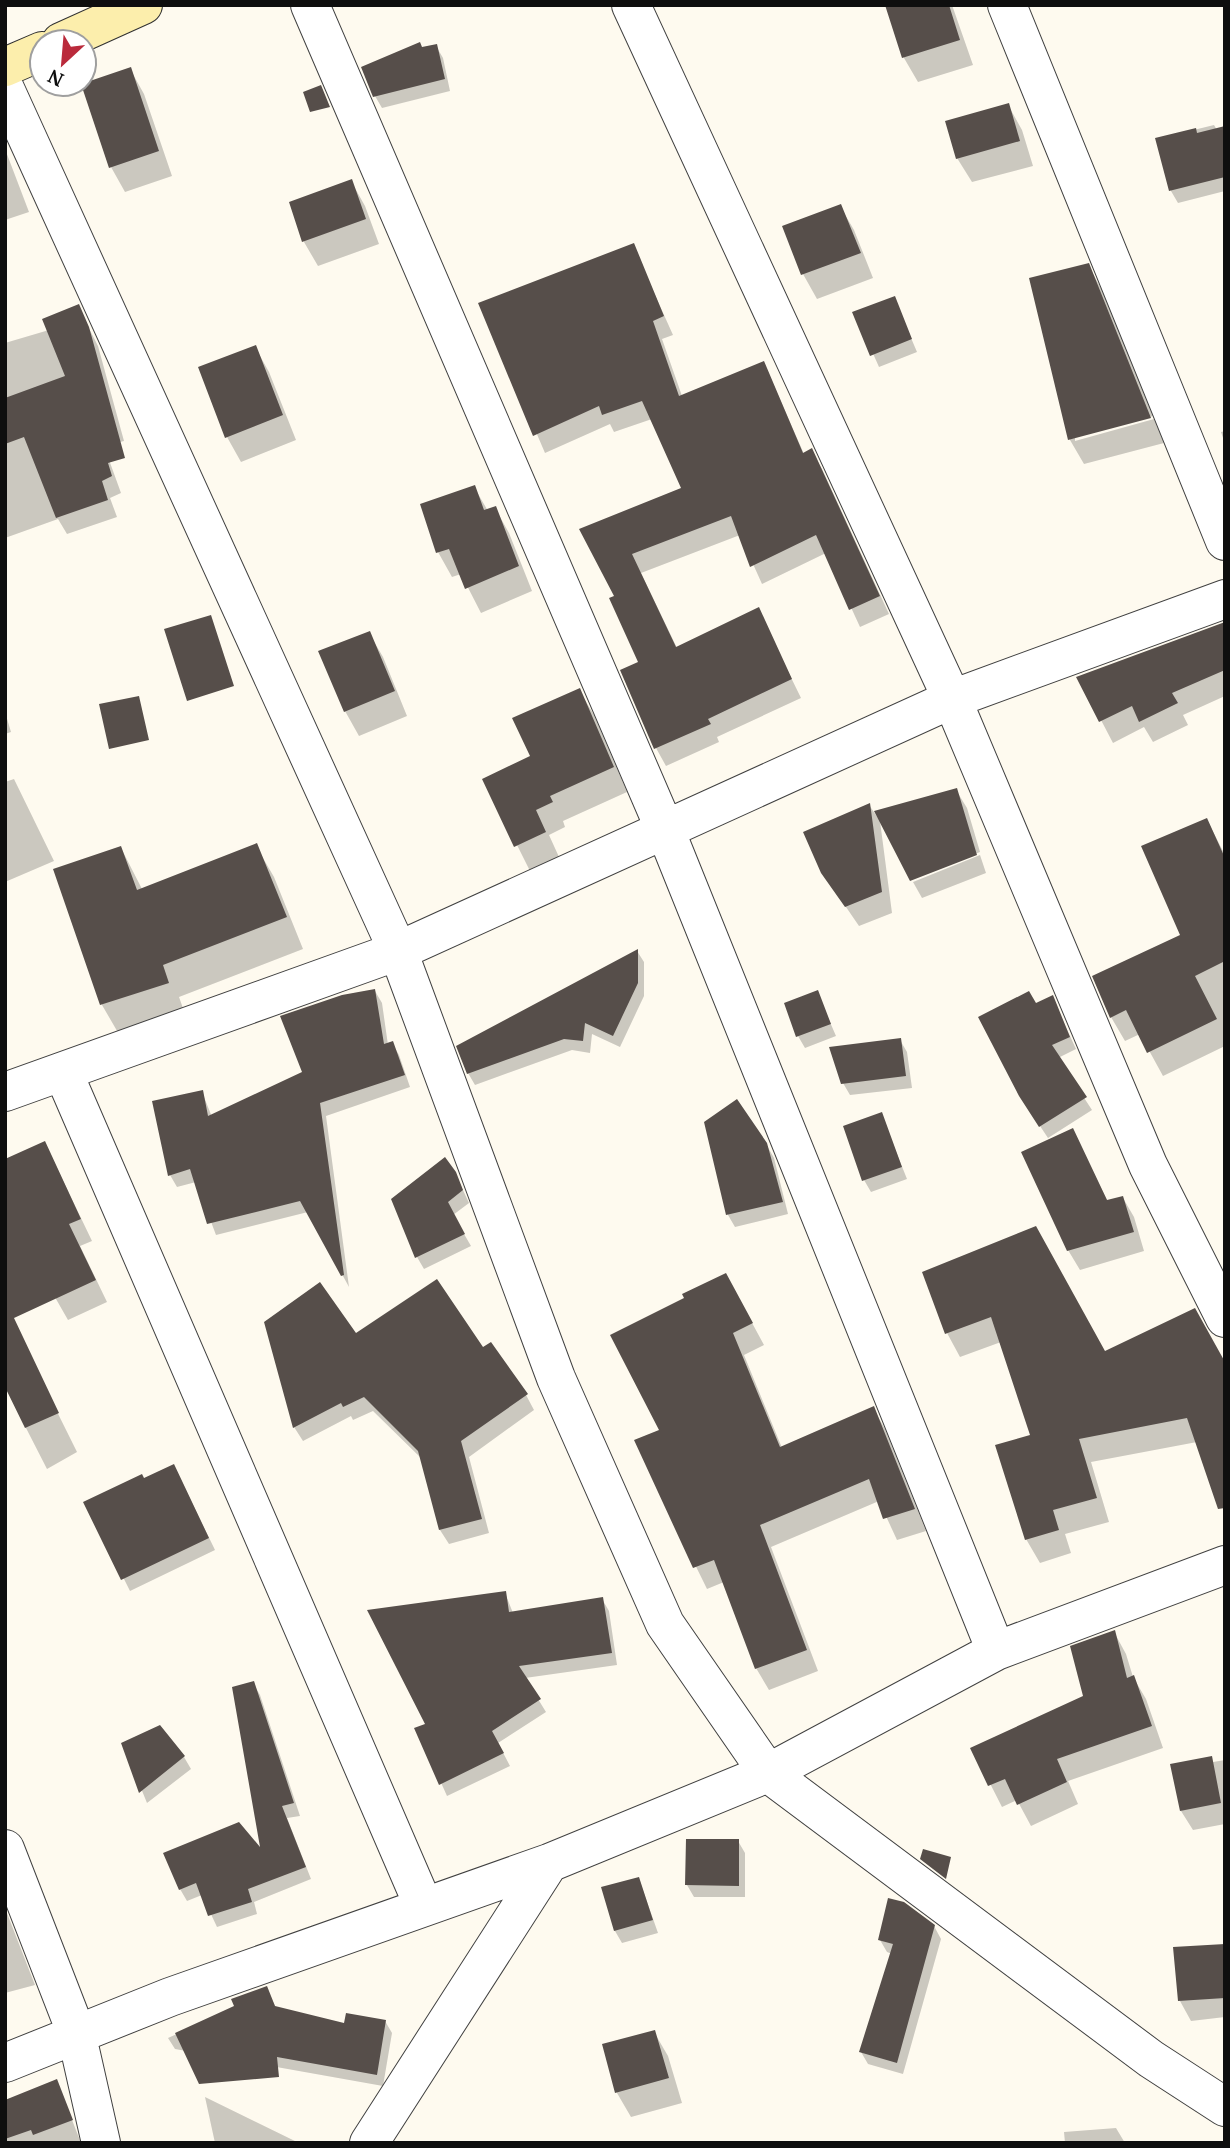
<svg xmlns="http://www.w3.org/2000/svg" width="1230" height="2148" font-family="'PT Serif',serif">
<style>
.shadow{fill:#0003}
.building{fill:#564e4a}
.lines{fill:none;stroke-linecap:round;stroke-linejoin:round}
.street-casing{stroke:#414141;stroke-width:40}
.secondary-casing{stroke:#303030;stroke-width:40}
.street{stroke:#fff;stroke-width:38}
.secondary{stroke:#fceeac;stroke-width:38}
</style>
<rect width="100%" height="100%" fill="#fefaef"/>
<path class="shadow" d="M887,5H952L973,65L918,82L904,58Z
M436,46L443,58L450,91L382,108L375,96L422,49Z
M130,69L144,94L172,176L125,192L111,167Z
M1008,105L1022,130L1033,166L972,182L957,158Z
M1214,125L1221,137L1225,157V191L1178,203L1171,191L1157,139Z
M5,149L29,212L5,220Z
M351,181L365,206L379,244L318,266L304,242L291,203Z
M840,206L854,230L873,278L817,299L803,274Z
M633,246L673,335L662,339L682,396L764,363L804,454L811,451L822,469L889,614L860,627L826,553L762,584L740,535L641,573L677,648L758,610L801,698L717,737L719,742L666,766L656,748L641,663L617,596L581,530L683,489L652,419L614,432L610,424L545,453L481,304Z
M1088,265L1102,290L1153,416L1075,437V441L1154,419L1164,443L1084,464L1070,440L1031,279Z
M894,298L917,352L879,367L855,313Z
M78,307L98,346L124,441L104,446L121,493L110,498L117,517L67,534L58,519L5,538V343L49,330Z
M255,347L269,372L296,440L241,462L227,437Z
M1225,431V444L1221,432Z
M474,487L488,511L495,508L509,533L532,591L481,613L461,574L452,577L438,552L422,505Z
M369,633L383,657L407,716L359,736L345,711Z
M1225,640V696L1183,715L1188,725L1153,742L1144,727L1113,743L1079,678Z
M579,690L594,715L627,792L563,821L565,827L549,835L559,857L530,871L484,779L532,757Z
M5,712L11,732L5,734Z
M14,779L54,861L5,882V782Z
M956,790L967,808L980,852L911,879Z
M869,805L880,821L892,913L859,926L822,872Z
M1207,820L1225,855V1046L1163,1076L1140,1034L1125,1041L1111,1017L1182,936Z
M256,846L274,877L303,949L179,997L185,1014L120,1036L102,1005L56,870L121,848L142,889Z
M980,855L986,873L922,898L913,882Z
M637,951L644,962V996L620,1047L592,1034L590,1053L572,1050L475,1085L468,1073Z
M375,991L382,1003L388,1045L392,1043L399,1055L410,1087L326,1116L349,1287L308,1212L216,1235L196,1182L177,1187L170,1175L202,1092L212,1117L304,1073Z
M817,992L836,1036L805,1048L798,1036Z
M1052,997L1076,1049L1058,1058L1092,1110L1048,1138L1028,1108L1036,1005Z
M900,1040L907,1052L912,1088L850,1095L843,1083Z
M881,1114L907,1179L871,1192L864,1180Z
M706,1123L766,1144L774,1158L788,1214L735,1227L728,1215Z
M1072,1130L1108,1202L1123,1198L1134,1217L1144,1251L1080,1270L1068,1250Z
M45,1143L92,1241L80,1246L107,1302L68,1320L56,1299Z
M455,1173L469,1203L453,1215L471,1246L424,1269L417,1257Z
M924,1273L1104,1353L1225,1366V1510L1214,1492L1197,1442L1091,1462L1109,1522L1065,1534L1071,1553L1040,1563L1026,1539L1032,1436L1001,1342L960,1357L947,1333Z
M738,1297L764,1345L744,1355L782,1448L873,1408L885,1429L926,1531L897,1540L879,1501L771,1547L818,1671L769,1690L756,1668L724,1582L707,1589L655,1483L661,1430Z
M5,1307L77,1452L47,1469L5,1387Z
M356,1336L482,1350L490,1344L526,1395L534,1410L469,1457L489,1533L449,1544L440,1530L422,1459L373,1411L353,1420L351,1416L303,1441L294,1427Z
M180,1478L215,1550L130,1591L86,1503L143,1480Z
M505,1593L513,1613L602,1599L609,1611L617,1665L525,1678L546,1712L498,1743L510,1766L447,1796L417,1729L427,1725Z
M1114,1632L1126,1654L1133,1677L1146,1699L1163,1748L1068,1781L1078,1804L1031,1826L1017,1800L1002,1807L972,1748L1085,1697Z
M253,1683L260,1695L300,1816L287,1818L311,1879L254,1902L257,1914L217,1927L202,1895L187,1901L180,1889L262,1853Z
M123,1744L184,1757L191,1769L147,1803Z
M1225,1760V1824L1193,1830L1181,1811L1213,1762Z
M738,1841L745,1853V1897H694L687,1885Z
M639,1879L658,1933L622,1943L615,1931L603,1888Z
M5,1908L35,1985L5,1993Z
M934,1926L941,1939L903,2074L868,2064L861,2052L892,1954L887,1952L880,1940Z
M1225,1946V2017L1191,2021L1180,2001Z
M266,1988L276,2008L346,2025L385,2021L392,2033L383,2086L175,2049L168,2038L236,2007Z
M654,2032L668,2056L682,2103L631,2117L617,2093L604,2046Z
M58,2084L81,2143H5V2104Z
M205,2097L299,2143H215Z
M1116,2128L1125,2143H1065L1064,2132Z"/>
<path class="building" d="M885,5H949L960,40L902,58Z
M420,42L422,47L437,44L445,79L373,97L361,67Z
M131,67L159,151L109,168L81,84Z
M321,85L330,107L310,112L303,92Z
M1009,103L1020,141L956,159L945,121Z
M1225,126V177L1169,191L1155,138L1196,128L1197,133Z
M352,179L366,219L302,242L289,202Z
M841,204L861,253L801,275L782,226Z
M634,243L664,316L653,321L679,396L764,361L803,453L812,448L880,596L849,610L816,535L750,567L731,516L632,554L676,647L759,607L792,679L708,719L711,724L654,749L620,670L638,662L609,598L614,596L579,529L681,488L642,401L602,415L599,406L533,436L478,303Z
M1089,263L1151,418L1068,440L1029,278Z
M895,296L912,339L870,356L852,312Z
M79,304L89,327L125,458L108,463L112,476L102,481L108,500L56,518L24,437L5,444V398L65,376L42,319Z
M256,345L283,415L225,438L198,367Z
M475,485L484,510L496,506L519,566L465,589L449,549L436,553L420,504Z
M211,615L234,686L187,701L164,629Z
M1225,622V670L1172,693L1178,703L1139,722L1132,706L1099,722L1076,677Z
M370,631L395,691L344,712L318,651Z
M580,688L614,767L550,796L553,802L536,810L546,832L514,847L482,779L530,756L512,718Z
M139,696L149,740L109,749L99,704Z
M957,788L977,855L910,881L874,811Z
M870,803L882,892L845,907L821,873L803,832Z
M1207,818L1225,858V961L1195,976L1217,1019L1147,1053L1126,1010L1110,1018L1092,976L1180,935L1141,846Z
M257,843L287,917L163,965L169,983L100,1005L53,869L121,846L137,890Z
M638,949V983L613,1036L585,1023L583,1041L564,1039L467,1074L456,1046Z
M375,989L384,1044L393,1041L405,1075L320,1103L344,1275L341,1276L300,1201L207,1224L190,1169L168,1176L152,1101L203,1090L208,1116L302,1072L280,1016L342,995Z
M818,990L831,1024L796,1037L784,1003Z
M1029,991L1036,1003L1053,995L1070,1037L1052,1045L1087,1097L1039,1127L1019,1096L978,1017Z
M901,1038L906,1076L841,1084L829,1047Z
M737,1099L767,1143L783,1202L726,1215L704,1122Z
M882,1112L902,1167L862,1181L843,1126Z
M1073,1128L1107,1200L1123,1196L1134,1232L1067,1251L1021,1152Z
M45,1141L81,1219L69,1224L96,1280L14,1318L59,1413L25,1428L5,1387V1159Z
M445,1157L456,1172L463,1190L448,1202L465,1234L415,1258L391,1199Z
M1036,1226L1105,1351L1195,1308L1225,1362V1508L1218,1509L1187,1418L1079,1439L1097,1498L1053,1510L1059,1530L1025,1540L995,1445L1030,1435L991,1317L945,1334L922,1272Z
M726,1273L753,1323L733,1333L780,1447L874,1406L915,1509L883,1519L869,1479L760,1525L807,1650L755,1669L714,1560L693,1568L634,1440L659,1430L610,1335L684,1298L682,1294Z
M437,1279L483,1347L491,1342L528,1394L461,1441L482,1519L439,1530L418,1451L364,1397L343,1407L341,1403L293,1428L264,1322L320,1282L356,1333Z
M174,1464L209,1538L121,1580L83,1502L142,1474L144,1478Z
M506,1591L509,1612L603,1597L612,1653L519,1666L541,1699L492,1731L504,1753L439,1785L414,1728L425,1724L367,1610Z
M1115,1630L1127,1678L1134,1675L1152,1726L1057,1759L1067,1782L1017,1805L1005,1779L988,1786L970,1748L1083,1696L1070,1646Z
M254,1681L294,1803L282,1806L306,1867L248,1889L252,1902L208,1916L196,1883L179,1890L163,1853L239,1822L260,1847L232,1687Z
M160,1725L185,1756L139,1793L121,1743Z
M1212,1756L1221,1803L1180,1811L1170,1764Z
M686,1839H739V1886L685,1885Z
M923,1849L951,1857L946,1879L920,1859Z
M639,1877L653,1920L614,1931L601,1887Z
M888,1898L904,1902L935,1925L897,2063L859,2052L893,1944L878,1940Z
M1225,1944V1998L1178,2001L1173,1947Z
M267,1986L275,2006L344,2023L346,2013L386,2020L377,2075L277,2057L279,2077L199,2084L175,2033L234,2006L231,1999Z
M655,2030L669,2078L615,2093L602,2044Z
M57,2079L73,2120L33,2135L31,2130L5,2139V2100Z"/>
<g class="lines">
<g class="street-casing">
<path id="street" d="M310,5L666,832L996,1651
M631,5L952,699L1148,1165L1225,1318
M1007,5L1225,541
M5,89L398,951L556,1378L665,1624L768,1773L1151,2059L1225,2107
M63,1072L424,1907
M5,1092L398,951L952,699L1225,599
M5,1849L76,2032L101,2143
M5,2063L170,1997L549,1863L768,1773L996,1651L1225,1565
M369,2143L549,1863"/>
</g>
<g class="secondary-casing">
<path id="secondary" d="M61,42L143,5
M5,67L42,51"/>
</g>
<use href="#street" class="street"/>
<use href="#secondary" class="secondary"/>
</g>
<rect width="1230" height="2148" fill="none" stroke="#0e0e0e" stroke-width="14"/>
<g transform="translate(63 63) rotate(206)"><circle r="33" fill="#ffffff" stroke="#9f9f9f" stroke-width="2"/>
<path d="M0-5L12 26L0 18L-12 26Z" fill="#ba2a3b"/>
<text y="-10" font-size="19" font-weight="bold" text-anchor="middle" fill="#0e0e0e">N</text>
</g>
</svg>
